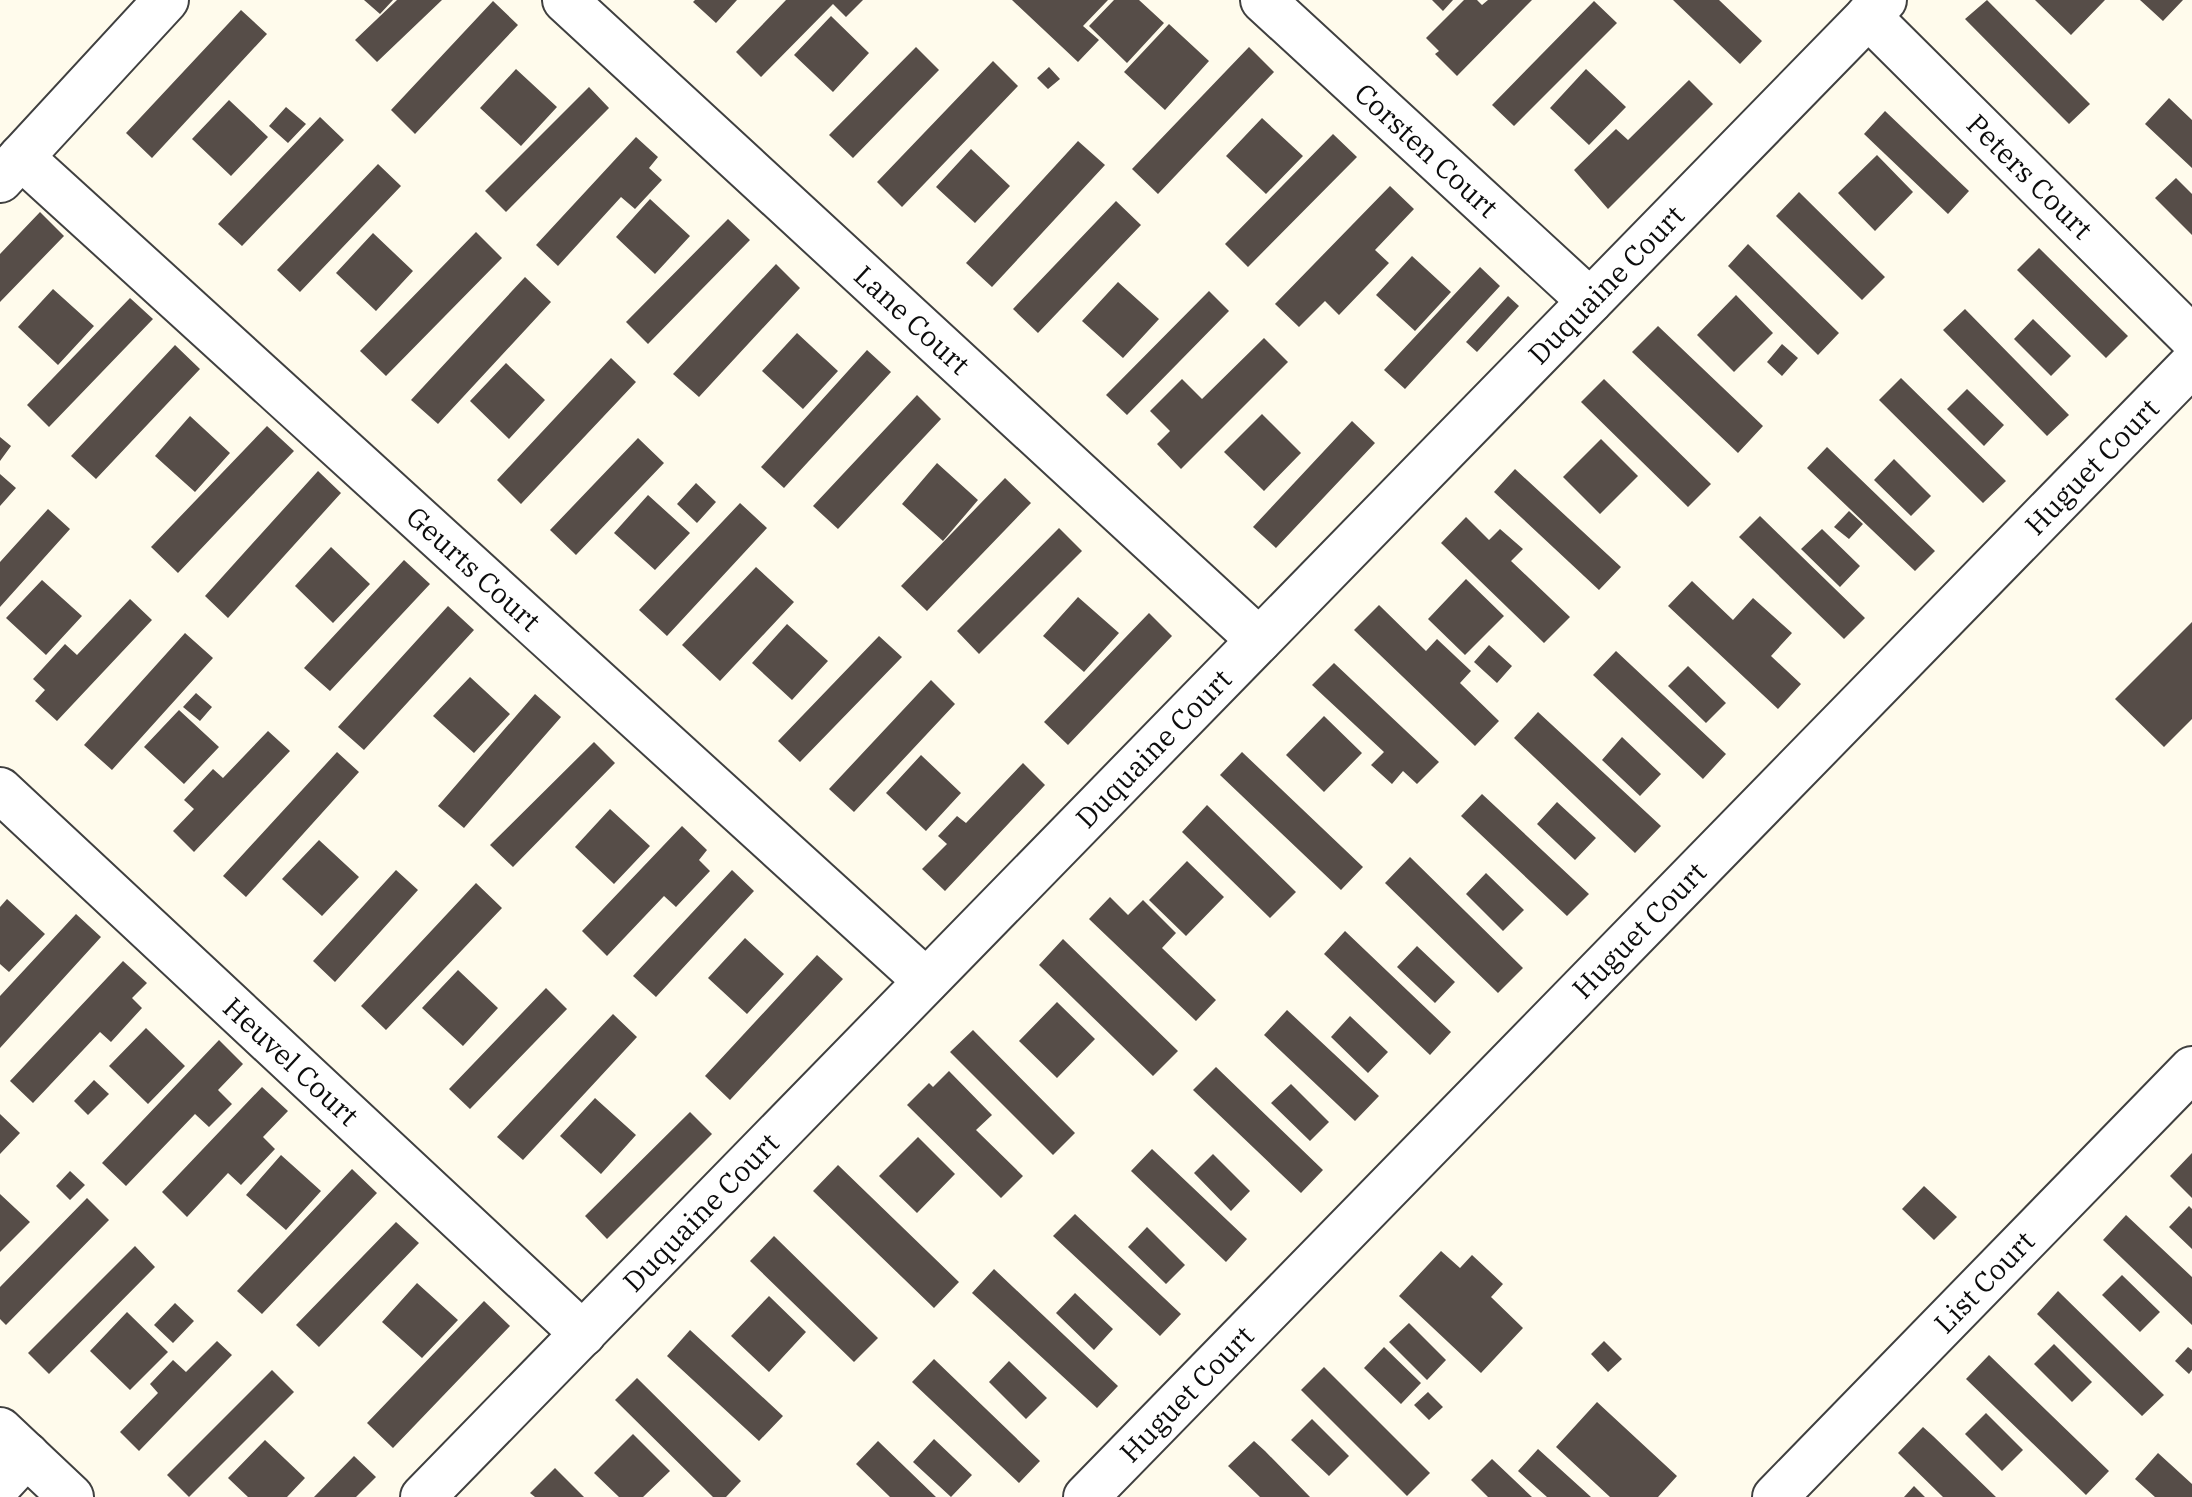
<svg xmlns="http://www.w3.org/2000/svg" width="2192" height="1497" font-family="'IBM Plex Serif',serif">
<style>
.building{fill:#564d48}
.lines{fill:none;stroke-linecap:round;stroke-linejoin:round}
.minor-casing{stroke:#404040;stroke-width:48}
.minor{stroke:#fff;stroke-width:44}
.labels{text-anchor:middle;stroke-width:8;stroke-linejoin:round;paint-order:stroke}
.street-label{font-size:28px;fill:#0d0d0d;stroke:#fff}
</style>
<rect width="100%" height="100%" fill="#fffbec"/>
<path class="building" d="M364,0H393L380,14Z
M397,0H442L377,62L355,40Z
M695,0H737L716,23L693,2Z
M786,0H863L846,17L833,4L761,77L736,52Z
M1012,0H1108L1083,26L1099,40L1078,62Z
M1114,0H1139L1164,23L1127,63L1089,26Z
M1432,0H1453L1443,11Z
M1464,0H1477L1482,5L1488,0H1532L1457,76L1435,54L1439,51L1426,38Z
M1673,0H1719L1762,41L1740,64Z
M1987,0L2090,104L2069,124L1965,19Z
M2035,0H2105L2071,35Z
M2140,0H2183L2163,21Z
M493,1L518,25L415,134L391,110Z
M1594,1L1617,23L1514,126L1492,105Z
M241,10L267,34L152,158L126,133Z
M831,16L869,53L833,92L794,55Z
M1169,24L1209,61L1165,110L1124,72Z
M916,47L939,70L853,158L829,135Z
M1249,47L1274,72L1158,194L1132,169Z
M993,61L1018,86L902,207L877,182Z
M1049,67L1060,79L1048,89L1037,78Z
M516,69L557,107L521,146L480,108Z
M1586,69L1626,107L1589,145L1550,108Z
M1689,80L1713,104L1608,209L1574,170L1616,129L1628,140Z
M589,87L609,108L506,212L485,191Z
M2169,98L2192,120V168L2145,124Z
M229,100L268,137L231,176L192,139Z
M286,107L306,124L288,143L269,126Z
M1885,111L1969,191L1948,214L1864,134Z
M320,117L344,140L242,246L218,224Z
M1262,118L1303,156L1266,194L1226,156Z
M1333,134L1357,157L1248,267L1225,244Z
M636,137L658,157L649,168L662,180L635,209L621,197L558,266L536,245Z
M1078,141L1105,165L992,287L966,263Z
M971,149L1010,186L975,223L936,187Z
M1877,155L1913,192L1875,231L1838,193Z
M378,164L401,186L300,292L277,270Z
M2176,178L2192,194V235L2155,198Z
M1390,186L1414,209L1375,250L1389,263L1339,315L1325,301L1299,327L1275,304Z
M1799,192L1885,277L1862,300L1776,216Z
M650,199L690,236L655,274L616,237Z
M1116,201L1141,225L1038,333L1013,309Z
M40,212L64,236L0,302V254Z
M728,219L750,240L648,344L626,322Z
M476,232L502,258L386,376L360,351Z
M373,233L413,271L376,311L336,273Z
M1748,244L1839,333L1818,355L1728,266Z
M2039,248L2128,336L2106,358L2017,270Z
M1412,256L1451,292L1415,331L1376,295Z
M776,264L800,288L699,397L673,374Z
M1480,267L1500,286L1405,389L1384,370Z
M525,277L551,302L438,424L411,400Z
M1118,282L1159,319L1123,358L1082,321Z
M53,289L94,326L58,365L18,327Z
M1209,291L1229,311L1127,415L1106,395Z
M1736,295L1773,333L1734,372L1697,335Z
M1508,296L1519,306L1477,352L1466,342Z
M130,298L153,319L49,427L27,405Z
M1965,309L2069,415L2047,436L1943,330Z
M2033,319L2071,356L2051,376L2014,339Z
M1658,326L1763,426L1738,453L1632,352Z
M797,333L838,371L803,409L762,371Z
M1264,338L1288,362L1181,469L1157,444L1170,431L1150,411L1182,379L1202,399Z
M1782,344L1798,358L1782,376L1767,362Z
M175,345L200,369L96,479L71,456Z
M867,350L891,372L784,488L761,467Z
M611,358L636,382L521,504L497,480Z
M506,363L545,400L509,439L470,401Z
M1901,378L2006,481L1983,503L1879,400Z
M1604,379L1711,484L1688,507L1581,402Z
M1967,389L2004,425L1984,446L1947,409Z
M917,395L941,419L838,529L813,506Z
M1262,414L1301,453L1264,491L1224,452Z
M190,416L230,453L195,492L155,456Z
M1352,421L1375,443L1276,548L1253,527Z
M267,426L294,451L178,573L151,547Z
M0,437L11,446L0,461Z
M638,438L664,463L576,555L550,530Z
M1601,439L1638,476L1600,514L1563,477Z
M1827,447L1935,551L1915,571L1807,468Z
M1894,459L1931,496L1911,516L1874,480Z
M937,463L978,500L943,541L902,504Z
M1515,469L1621,567L1599,590L1494,492Z
M318,471L341,493L228,618L205,596Z
M0,474L16,488L0,506Z
M1005,478L1031,503L927,611L901,586Z
M696,483L716,502L697,523L677,504Z
M648,495L690,533L655,570L614,533Z
M740,503L767,528L667,636L639,610Z
M48,509L70,529L0,607V562Z
M1849,511L1863,524L1849,539L1834,527Z
M1760,516L1865,618L1844,639L1739,537Z
M1466,517L1489,540L1500,529L1523,549L1511,561L1570,617L1544,643L1441,543Z
M1059,528L1082,551L979,654L957,631Z
M1822,529L1860,566L1840,587L1801,549Z
M331,547L370,584L333,623L295,586Z
M404,560L430,584L330,691L304,668Z
M756,567L794,602L720,681L682,645Z
M1466,579L1504,616L1465,655L1428,619Z
M42,580L82,616L46,655L6,618Z
M1692,581L1733,620L1753,598L1792,633L1771,656L1801,684L1778,709L1668,606Z
M1078,597L1119,633L1084,672L1043,636Z
M130,599L152,620L57,721L35,701L45,690L33,679L65,644L77,655Z
M1379,605L1426,651L1437,639L1471,671L1460,683L1499,721L1475,746L1354,630Z
M448,606L474,630L364,750L338,727Z
M1149,613L1172,636L1068,745L1044,722Z
M2192,622V719L2164,747L2115,699Z
M787,624L828,661L792,700L752,663Z
M185,633L213,658L112,770L84,745Z
M879,636L902,657L800,762L778,741Z
M1489,645L1512,666L1497,683L1474,662Z
M1616,651L1726,754L1703,779L1593,675Z
M1334,663L1439,762L1417,784L1403,771L1392,784L1371,765L1384,752L1312,685Z
M1688,666L1726,703L1706,723L1668,686Z
M470,677L510,714L474,753L433,716Z
M931,680L955,704L854,812L829,789Z
M196,693L212,707L200,721L183,707Z
M535,694L561,717L464,828L438,806Z
M179,710L219,747L184,784L144,747Z
M1538,712L1661,826L1635,853L1514,738Z
M1324,716L1362,753L1324,792L1286,755Z
M268,731L290,751L194,852L173,831L194,809L184,800L213,769L223,778Z
M1622,737L1661,774L1640,796L1602,760Z
M594,742L615,763L513,867L490,845Z
M337,752L359,772L246,897L223,876Z
M1242,752L1363,867L1341,890L1220,775Z
M921,755L961,793L926,831L886,793Z
M1023,763L1045,785L945,891L922,869L947,844L938,836L957,816L966,823Z
M1482,794L1589,894L1567,916L1461,816Z
M1557,802L1596,838L1575,860L1537,824Z
M1207,805L1296,892L1270,918L1182,832Z
M610,809L650,846L614,884L575,847Z
M682,826L707,850L699,860L710,871L676,907L664,896L607,956L582,931Z
M319,840L359,877L322,916L282,879Z
M1410,857L1523,968L1498,993L1385,883Z
M1187,861L1224,897L1186,936L1149,900Z
M396,870L418,890L335,982L313,961Z
M732,870L754,891L656,997L633,976Z
M1486,873L1524,910L1503,931L1466,894Z
M476,883L502,908L386,1030L361,1006Z
M1110,897L1128,915L1143,900L1176,933L1162,948L1216,1000L1196,1021L1089,919Z
M7,899L45,934L9,972L0,964V907Z
M76,914L101,937L0,1048V996Z
M1345,931L1451,1032L1430,1055L1324,954Z
M745,938L784,974L747,1014L708,978Z
M1063,939L1178,1051L1153,1076L1039,965Z
M1417,946L1455,982L1435,1003L1397,967Z
M817,955L843,979L730,1100L705,1076Z
M123,961L147,983L132,998L142,1008L111,1042L100,1032L33,1103L10,1081Z
M458,970L498,1008L463,1046L422,1008Z
M546,988L567,1009L470,1109L449,1089Z
M1057,1002L1095,1039L1057,1078L1019,1041Z
M1287,1010L1379,1096L1355,1121L1264,1035Z
M613,1014L637,1037L523,1160L497,1137Z
M1350,1016L1388,1052L1368,1073L1331,1037Z
M146,1028L185,1066L148,1104L109,1066Z
M973,1030L1075,1133L1053,1155L950,1052Z
M219,1040L243,1064L218,1090L232,1104L209,1127L195,1114L126,1186L102,1163Z
M1216,1067L1323,1170L1301,1193L1193,1090Z
M949,1071L992,1115L976,1130L1023,1176L1001,1198L907,1105L929,1083L933,1087Z
M94,1080L109,1094L88,1115L74,1101Z
M1291,1084L1329,1122L1310,1141L1271,1103Z
M262,1087L288,1111L263,1137L275,1149L241,1185L228,1173L187,1217L162,1192Z
M595,1098L636,1135L601,1174L560,1136Z
M690,1112L712,1134L607,1239L585,1216Z
M0,1114L20,1133L0,1154Z
M918,1137L955,1174L917,1213L879,1176Z
M1152,1149L1247,1239L1226,1262L1131,1171Z
M2192,1153V1198L2170,1176Z
M1213,1154L1250,1191L1231,1211L1194,1173Z
M281,1155L321,1191L286,1230L246,1195Z
M838,1165L959,1282L934,1308L813,1191Z
M352,1169L377,1193L262,1314L237,1291Z
M70,1171L85,1185L70,1200L56,1186Z
M1924,1186L1957,1217L1934,1240L1902,1209Z
M0,1194L30,1222L0,1252Z
M87,1198L109,1220L6,1325L0,1319V1287Z
M2189,1206L2192,1209V1249L2169,1227Z
M1075,1214L1181,1314L1160,1336L1053,1236Z
M2126,1215L2192,1277V1325L2103,1240Z
M396,1222L419,1243L319,1347L296,1325Z
M1147,1227L1185,1265L1166,1284L1128,1247Z
M774,1236L878,1338L854,1362L750,1261Z
M135,1246L155,1267L49,1374L28,1353Z
M1441,1251L1460,1268L1472,1255L1503,1284L1491,1297L1523,1328L1481,1373L1399,1296Z
M994,1269L1118,1386L1097,1408L972,1293Z
M2122,1275L2160,1312L2140,1332L2102,1295Z
M417,1283L458,1320L422,1358L382,1322Z
M2058,1291L2164,1395L2142,1416L2037,1314Z
M1075,1293L1113,1329L1094,1350L1056,1313Z
M769,1296L806,1332L769,1372L731,1336Z
M484,1301L510,1326L393,1448L367,1423Z
M175,1303L194,1321L173,1343L154,1325Z
M127,1312L168,1352L130,1390L90,1351Z
M1409,1323L1446,1360L1427,1380L1389,1342Z
M690,1330L783,1416L759,1441L667,1356Z
M217,1341L232,1355L139,1451L120,1432L158,1393L150,1384L173,1360L186,1372Z
M1604,1341L1622,1359L1608,1372L1591,1354Z
M2054,1344L2092,1382L2072,1402L2034,1364Z
M1384,1347L1421,1383L1401,1404L1364,1368Z
M2188,1347L2192,1350V1370L2189,1374L2175,1361Z
M1989,1355L2109,1471L2086,1495L1966,1379Z
M934,1359L1040,1461L1019,1483L912,1382Z
M1009,1361L1047,1398L1026,1419L989,1382Z
M1324,1367L1430,1473L1407,1496L1301,1390Z
M272,1370L294,1392L189,1497L167,1475Z
M637,1378L741,1481L726,1497H713L615,1400Z
M1428,1392L1443,1407L1429,1420L1414,1405Z
M1597,1402L1677,1476L1658,1497H1610L1556,1447Z
M1986,1413L2023,1450L2002,1471L1965,1434Z
M1312,1419L1349,1456L1329,1476L1291,1440Z
M1923,1427L1933,1436L1996,1497H1943L1898,1453Z
M633,1434L670,1471L643,1497H619L594,1473Z
M934,1439L972,1475L951,1497L913,1462Z
M265,1440L305,1478L287,1497H248L228,1478Z
M878,1441L936,1497H890L856,1464Z
M1254,1441L1265,1451L1310,1497H1260L1228,1466Z
M1538,1449L1591,1497H1547L1518,1471Z
M2158,1453L2192,1484V1497H2155L2135,1479Z
M354,1456L376,1477L356,1497H314Z
M1492,1459L1532,1497H1488L1471,1480Z
M555,1468L584,1497H535L530,1493Z
M1914,1486L1925,1497H1904Z"/>
<g class="lines">
<g class="minor-casing">
<g id="minor">
<path id="s1" d="M565,0L1259,640"/>
<path id="s2" d="M1263,0L1590,301"/>
<path id="s3" d="M1868,16L2192,338"/>
<path id="s4" d="M21,157L926,981"/>
<path d="M0,180L166,0"/>
<path id="s5" d="M0,790L583,1334"/>
<path d="M0,1430L71,1497"/>
<path d="M0,1484L27,1455"/>
<path id="s6" d="M423,1497L1884,0"/>
<path id="s7" d="M1086,1497L2192,364"/>
<path id="s8" d="M1775,1497L2192,1069"/>
</g>
</g>
<use href="#minor" class="minor"/>
</g>
<g class="labels">
<g class="street-label">
<text dy="10" stroke="none"><textPath href="#s2" startOffset="222">Corsten Court</textPath></text>
<text dy="10" stroke="none"><textPath href="#s3" startOffset="228">Peters Court</textPath></text>
<text dy="10" stroke="none"><textPath href="#s6" startOffset="1694">Duquaine Court</textPath></text>
<text dy="10" stroke="none"><textPath href="#s1" startOffset="472">Lane Court</textPath></text>
<text dy="10" stroke="none"><textPath href="#s7" startOffset="1440">Huguet Court</textPath></text>
<text dy="10" stroke="none"><textPath href="#s4" startOffset="612">Geurts Court</textPath></text>
<text dy="10" stroke="none"><textPath href="#s6" startOffset="1046">Duquaine Court</textPath></text>
<text dy="10" stroke="none"><textPath href="#s7" startOffset="792">Huguet Court</textPath></text>
<text dy="10" stroke="none"><textPath href="#s5" startOffset="398">Heuvel Court</textPath></text>
<text dy="10" stroke="none"><textPath href="#s6" startOffset="398">Duquaine Court</textPath></text>
<text dy="10" stroke="none"><textPath href="#s8" startOffset="300">List Court</textPath></text>
<text dy="10" stroke="none"><textPath href="#s7" startOffset="144">Huguet Court</textPath></text>
</g>
</g>
</svg>
